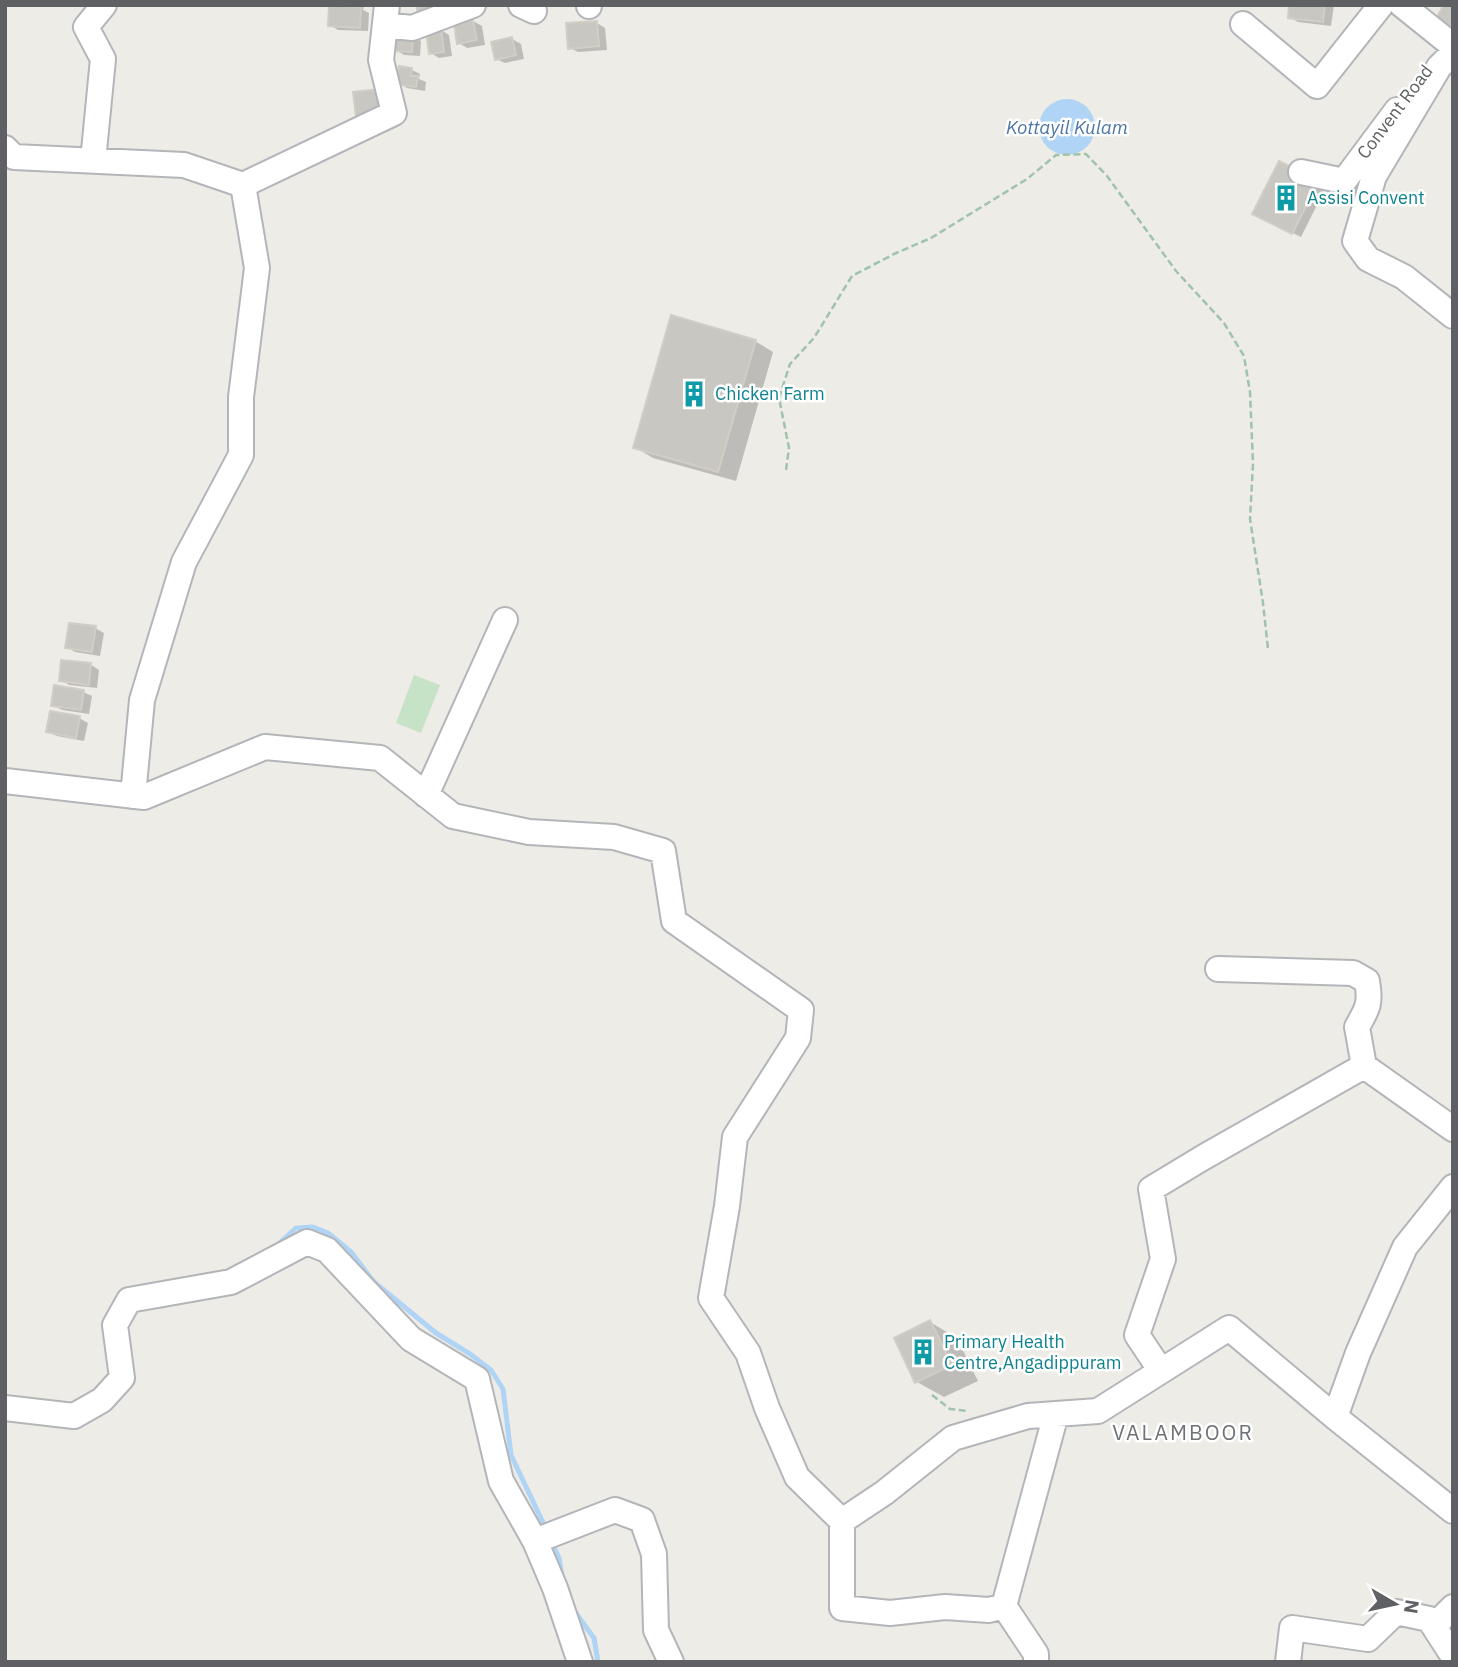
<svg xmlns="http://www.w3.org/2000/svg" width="1458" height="1667" font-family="'IBM Plex Sans',sans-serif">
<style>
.green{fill:#c6e2c7}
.water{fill:#afd4f5}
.shadow{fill:#0003}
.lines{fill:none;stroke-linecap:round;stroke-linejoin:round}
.stream{stroke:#afd4f5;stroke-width:5}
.building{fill:#c9c7c2;stroke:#d2cec5;stroke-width:2}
.minor-casing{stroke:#b3b5b9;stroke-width:28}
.path{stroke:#9fc3ab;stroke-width:2.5;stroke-dasharray:7 3.5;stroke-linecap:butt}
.minor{stroke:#fff;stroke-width:24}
.labels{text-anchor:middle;stroke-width:5;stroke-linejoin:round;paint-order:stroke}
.street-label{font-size:18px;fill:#5e6064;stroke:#fff}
.culture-label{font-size:18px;fill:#0d838f;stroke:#fff;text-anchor:start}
.water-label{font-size:19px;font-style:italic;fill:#4e76a5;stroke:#fff}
.quarter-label{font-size:21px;letter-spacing:2px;fill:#6f7276;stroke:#fff}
</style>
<rect width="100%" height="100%" fill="#eeece6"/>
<path class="green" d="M414,675L440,685L421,733L396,723Z"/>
<path class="water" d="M1039 127a28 28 0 1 1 56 0a28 28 0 1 1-56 0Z"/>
<path class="shadow" d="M346,5H364L363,10L369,13L368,31L338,30L330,25L351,8Z
M1291,5H1334L1331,26L1298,22L1289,17Z
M473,21L482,26L485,45L467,48L459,43Z
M597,23L605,28L607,50L578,52L570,48Z
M441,30L449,35L452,56L439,58L431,53Z
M412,36L421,41L420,56L404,55L396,50Z
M512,39L521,44L524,59L505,63L496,59Z
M400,68L412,70L420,74L419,79L426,82L425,91L407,88L398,83Z
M1279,164L1326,187L1301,237L1263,218Z
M755,341L773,352L736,481L653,458L635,447Z
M95,628L104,633L100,656L75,652L67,647Z
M91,665L99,670L97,688L69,685L61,680Z
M83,692L92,696L89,714L62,710L53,705Z
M79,718L88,723L84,741L57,736L48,732Z
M930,1322L957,1338L978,1381L944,1397L917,1382Z"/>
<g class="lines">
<path class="stream" d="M275,1247L296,1228L313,1227L328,1233L351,1252L374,1282L436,1333L470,1354L491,1370L503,1389L511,1455L547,1531
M552,1543L559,1558L562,1577
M575,1612L594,1638L598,1662"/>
</g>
<path class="building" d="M329,5L361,7L360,28L328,26Z
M417,5H446L417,13Z
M1289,5H1325L1323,22L1288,18Z
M1444,5H1449L1453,8V30L1436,18Z
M473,20L477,40L457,44L454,23Z
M597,21L599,46L568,49L566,23Z
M441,28L444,52L429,54L426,30Z
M395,33L413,34L412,52L394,51Z
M512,37L516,55L495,60L491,42Z
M399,66L412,68L411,76H418L416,87L396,84Z
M379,89L381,115L356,117L353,92Z
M1279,161L1319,181L1292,234L1252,214Z
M671,315L756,340L718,472L633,448Z
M69,623L96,626L92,652L65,648Z
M61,660L91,663L89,685L59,681Z
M54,685L84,690L81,710L51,706Z
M50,711L80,716L76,738L46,732Z
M930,1320L952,1365L915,1383L894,1338Z"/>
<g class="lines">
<g class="minor-casing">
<path id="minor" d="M521,5L534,11
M589,5V6
M1402,5L1453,46
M1243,24L1317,86L1381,5
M385,25L412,28L473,5
M1453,53L1439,67L1374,176L1355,241L1368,259L1404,277L1453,316
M5,148L14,157L184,165L243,185
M93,161L103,59L86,27L104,5
M1301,172L1344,181L1397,110
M5,781L144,797L265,747L380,758L453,816L529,832L614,837L663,851L674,921L801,1010L798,1038L735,1137L727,1206L711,1298L748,1353L767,1408L797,1477L842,1521L884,1493L953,1438L1028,1416L1098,1411L1229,1328L1335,1417L1358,1353L1405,1247L1453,1187
M426,795L505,620
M133,796L142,700L184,562L241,455V397L257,268L243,185L394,113L381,60L387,5
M1218,969L1353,973L1367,981C1371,1003 1368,1008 1357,1027L1364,1066
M1161,1371L1137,1335L1163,1259L1151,1189L1204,1157L1364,1066L1453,1129
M5,1408L74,1416L102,1400L122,1378L115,1325L129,1300L231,1282L307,1242L327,1250L411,1339L477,1379L501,1481L535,1541L555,1588L580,1662
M1335,1417L1453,1511
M842,1521V1608L890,1613L945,1607L989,1610L1004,1606L1056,1414
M535,1541L615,1510L642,1520L654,1554L656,1630L671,1662
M1004,1606L1036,1654V1662
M1434,1626L1453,1607
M1288,1662L1292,1628L1368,1639L1396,1612L1429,1619L1453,1656"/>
</g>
<path class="path" d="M786,470L789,448L779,398L790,364L814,338L852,276L894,254L931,238L1027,179L1056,155L1086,154L1107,176L1176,271L1224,323L1244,356L1250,392L1253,464L1250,519L1263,603L1268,649
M932,1395L950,1409L968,1411"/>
<use href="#minor" class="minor"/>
</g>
<defs>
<g id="building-bare" transform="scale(2.1)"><path d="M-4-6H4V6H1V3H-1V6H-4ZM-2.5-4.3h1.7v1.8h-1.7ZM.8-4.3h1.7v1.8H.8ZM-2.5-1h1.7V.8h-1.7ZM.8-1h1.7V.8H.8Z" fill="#0f9aa8" stroke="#fff" stroke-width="2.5" paint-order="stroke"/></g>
</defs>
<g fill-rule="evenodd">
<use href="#building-bare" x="1286" y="198"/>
<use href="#building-bare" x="694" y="394"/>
<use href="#building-bare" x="923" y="1352"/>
</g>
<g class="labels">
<g class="street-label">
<text transform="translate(1395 112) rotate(-53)" y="6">Convent Road</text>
</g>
<g class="culture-label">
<text x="1307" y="204">Assisi Convent</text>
<text x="715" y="400">Chicken Farm</text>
<text x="944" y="1348">Primary Health<tspan x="944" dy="21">Centre,Angadippuram</tspan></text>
</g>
<g class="water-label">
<text x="1067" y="134">Kottayil Kulam</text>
</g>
<g class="quarter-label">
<text x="1183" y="1440">VALAMBOOR</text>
</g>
</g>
<rect width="1458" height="1667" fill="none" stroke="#5e6064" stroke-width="14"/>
<g transform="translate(1395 1604) rotate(99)" stroke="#ffffff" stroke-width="5" paint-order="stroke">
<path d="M0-5L12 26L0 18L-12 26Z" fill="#5e6064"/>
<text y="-10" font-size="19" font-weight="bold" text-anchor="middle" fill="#5e6064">N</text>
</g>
</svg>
